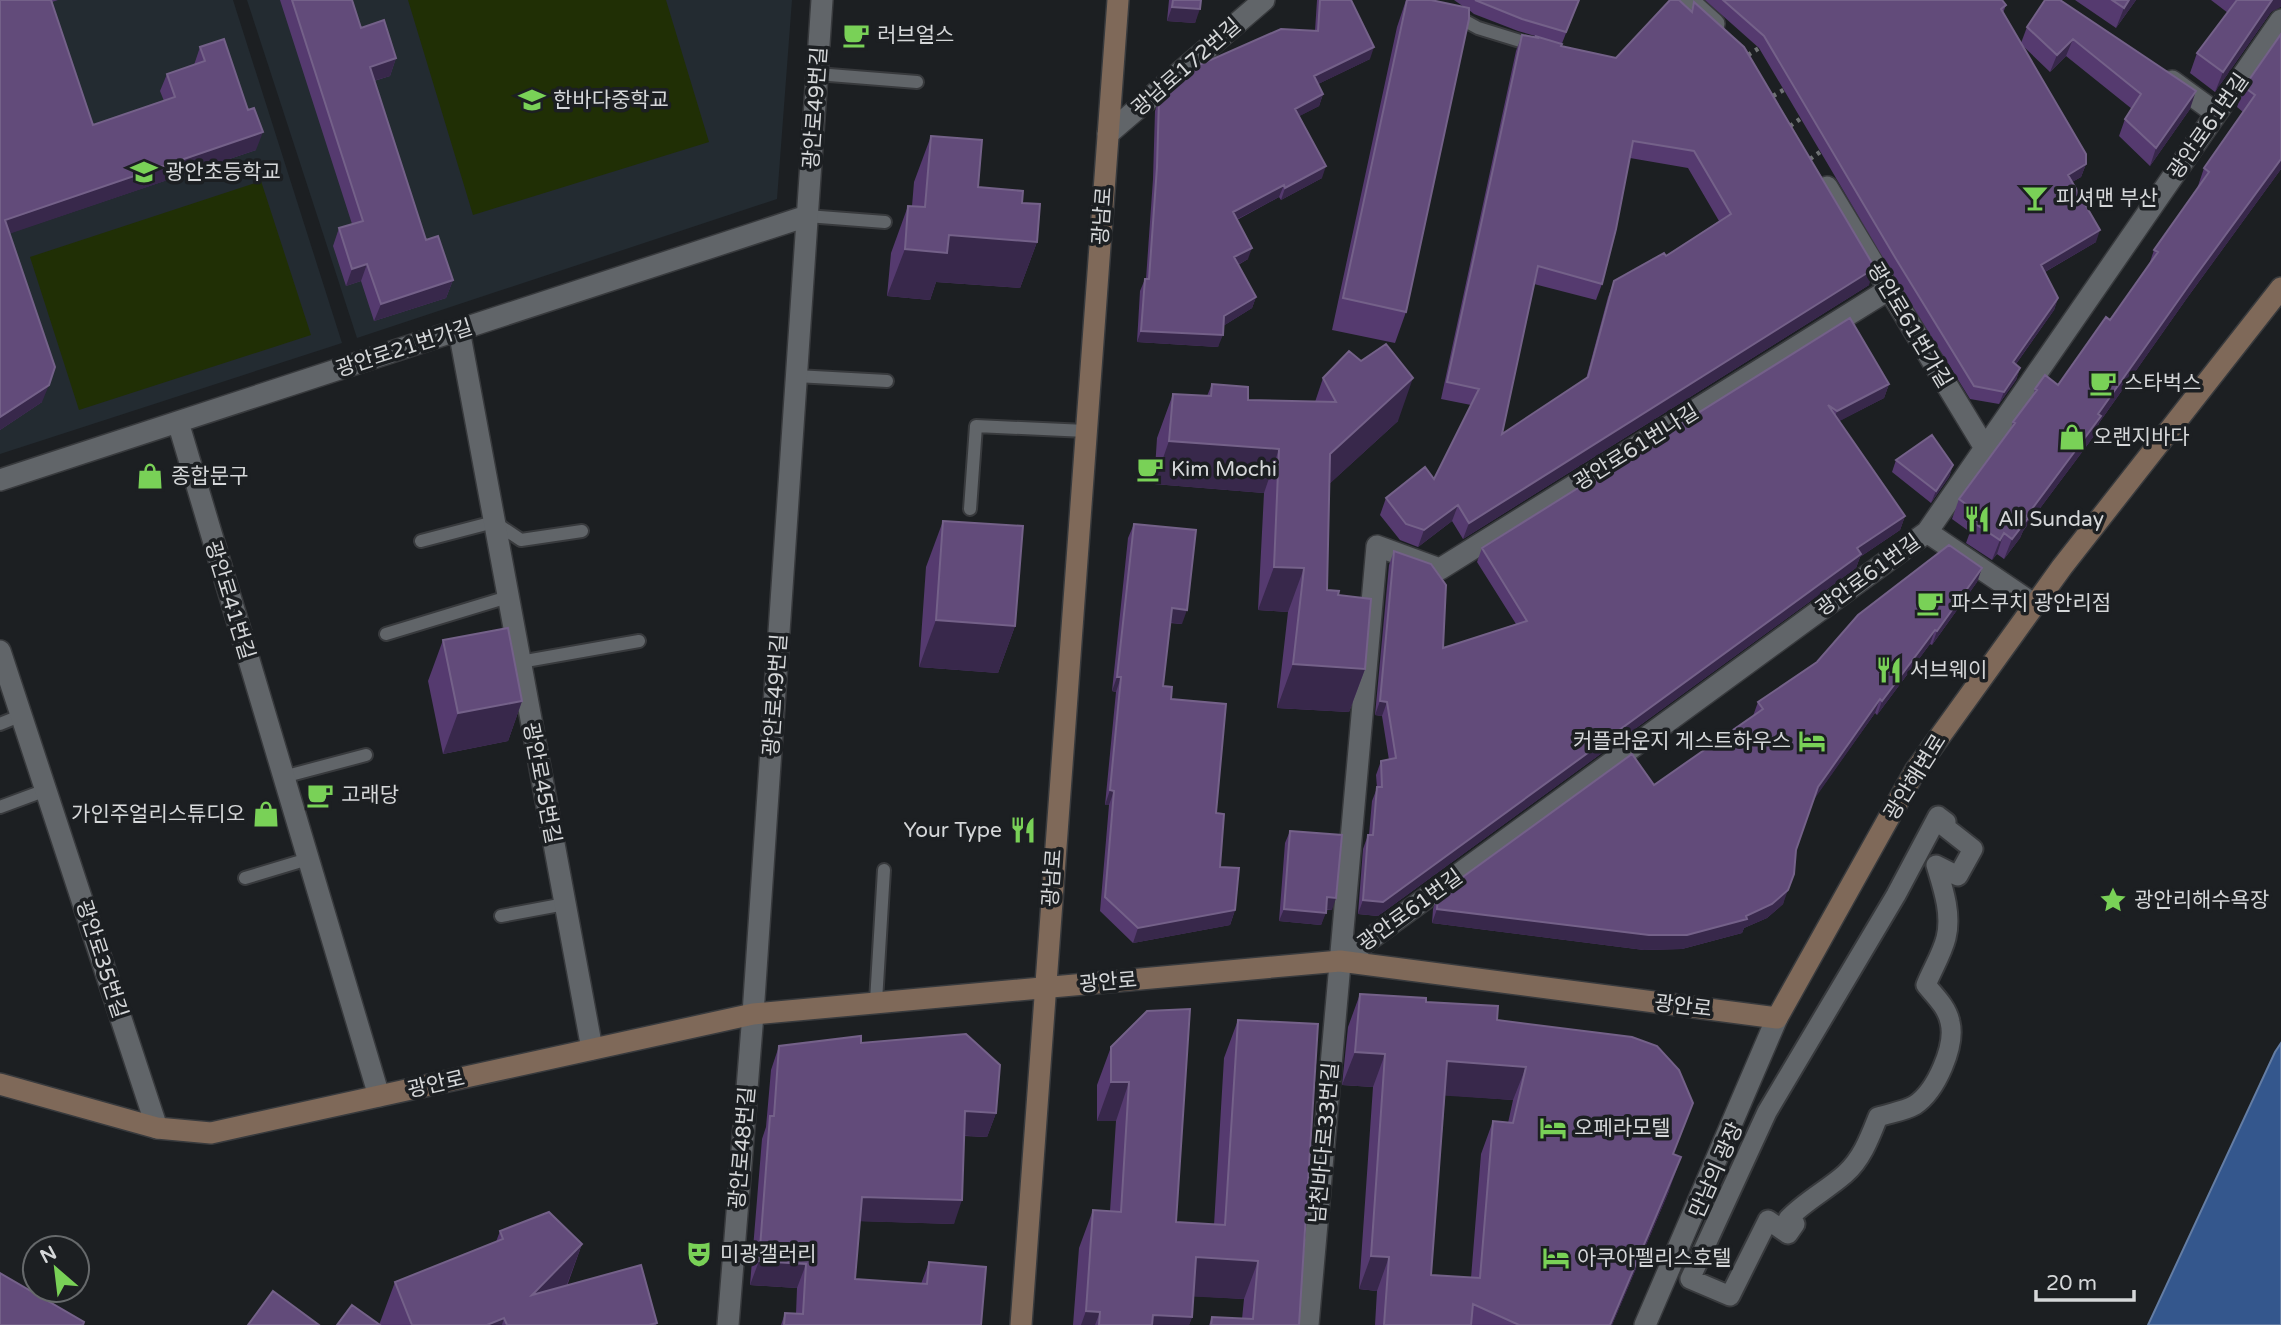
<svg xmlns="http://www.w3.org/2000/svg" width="2281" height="1325" font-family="'Varela Round','Noto Sans KR',sans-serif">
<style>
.built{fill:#232b31}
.green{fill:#202f05}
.water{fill:#34578d;stroke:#647da4;stroke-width:2}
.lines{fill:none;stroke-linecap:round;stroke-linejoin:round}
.service-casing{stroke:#383a3d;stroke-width:16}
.pedestrian-casing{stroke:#383a3d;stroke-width:23}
.minor-casing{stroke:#383a3d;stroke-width:24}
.tertiary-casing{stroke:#383a3d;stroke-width:24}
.secondary-casing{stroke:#383a3d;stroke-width:24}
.path{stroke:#6f7274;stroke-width:4.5;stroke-dasharray:3.5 5;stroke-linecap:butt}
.service{stroke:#616569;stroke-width:12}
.pedestrian{stroke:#616569;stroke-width:19}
.minor{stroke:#616569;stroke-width:21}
.tertiary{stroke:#616569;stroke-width:21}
.secondary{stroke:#7f6959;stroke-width:21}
.wall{fill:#553a6f;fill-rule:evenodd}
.shaded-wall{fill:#38284b}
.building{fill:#624b7a;stroke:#746189;stroke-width:2;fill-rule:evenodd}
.labels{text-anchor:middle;stroke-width:7;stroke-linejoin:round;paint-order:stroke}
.poi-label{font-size:21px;fill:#d5d7d9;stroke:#1c1f22;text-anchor:start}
.street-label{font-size:21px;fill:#d5d7d9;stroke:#1c1f22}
</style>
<rect width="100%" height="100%" fill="#1c1f22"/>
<path class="built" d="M0,0H233L342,343L0,454Z
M247,0H792L777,199L357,338Z"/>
<path class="green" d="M408,0H666L709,142L473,215Z
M261,181L311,335L79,410L30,257Z"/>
<path class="water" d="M2281,1043V1325H2148L2275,1052Z"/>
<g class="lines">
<g class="service-casing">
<path id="service" d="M1456,16L1478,28L1533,45
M817,74L917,82
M807,216L885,222
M796,376L887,381
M970,509L976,426L1086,431
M421,541L494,522L521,540L582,531
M386,634L508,597
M520,662L639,641
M0,724L22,715
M283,777L366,755
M0,807L46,790
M245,878L308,859
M501,916L565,904
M876,1001L884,870"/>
</g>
<g class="pedestrian-casing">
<path id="pedestrian" d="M1938,816L1946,822L1945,827L1973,849L1958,876L1936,865C1943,888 1952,914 1946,938C1942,954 1932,970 1926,985C1935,996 1947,1007 1950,1022C1956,1046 1936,1091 1915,1105C1905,1111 1890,1113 1878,1117C1870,1137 1862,1159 1845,1174C1827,1190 1805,1201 1788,1219L1795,1224L1788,1234L1768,1220L1730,1296L1690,1279L1767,1112L1896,895Z"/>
</g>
<g class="minor-casing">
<path id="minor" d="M1687,0L1714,24
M2172,81L2216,113
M1108,134L1264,0
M1827,187L1985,448
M459,330L592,1049
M178,422L379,1096
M0,480L807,216
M1927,532L2035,605
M0,651L157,1128
M1340,961L1927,532L2281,20
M728,1325L753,1014L822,0
M1308,1325L1377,546L1440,569L1888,290"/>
</g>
<g class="tertiary-casing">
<path id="tertiary" d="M1645,1325L1777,1018"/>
</g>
<g class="secondary-casing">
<path id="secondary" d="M0,1084L157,1128L211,1133L753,1014L1340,961L1777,1018L1915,771L2062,567L2281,288
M1021,1325L1118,0"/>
</g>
<path class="path" d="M1748,55L1764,45
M1773,96L1787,88
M1790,126L1806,115
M1810,159L1823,150"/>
<use href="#service" class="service"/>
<use href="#pedestrian" class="pedestrian"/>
<use href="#minor" class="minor"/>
<use href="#tertiary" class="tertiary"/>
<use href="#secondary" class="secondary"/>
</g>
<path class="wall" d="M0,0H58L52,2L93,125L164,101L160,91L167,74L194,65L200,47L256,150L10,233L42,402L0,430Z
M280,0H352L361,28L396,58L390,76L374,81L426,240L453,280L446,298L374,321L361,281L346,286L333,246L339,228L352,224Z
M1169,0H1201L1195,23L1167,21Z
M1317,0H1351L1370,59L1318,84L1323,94L1319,106L1299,116L1322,178L1281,200L1279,197L1237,220L1248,259L1238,265L1256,297L1252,308L1223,326L1218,347L1137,342L1140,291L1145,279H1146L1153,179L1155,111L1159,99L1315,31Z
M1406,0H1431L1464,7L1454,0H1579L1561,46L1616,58L1691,11L1694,2L1869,285L1463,539L1452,521L1418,547L1400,540L1380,515L1386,498L1434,479L1471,405L1441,399L1516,51L1522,35L1534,37L1535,36L1518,31L1474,14L1469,10L1406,312L1395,343L1332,330L1397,27ZM1630,158L1688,168L1719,221L1666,256L1614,281L1608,297L1586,379L1502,434L1534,284L1596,300L1602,284Z
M1705,0H2002L2006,5L2003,13L2021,43L2027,27L2045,0L2190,109L2150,166L2119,136L2125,119L2132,109L2066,56L2050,72L2022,45L2086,164L2081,177L2072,182L2096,242L2045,272L2058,298L2054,310L2016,364L2020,368L2016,380L1999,404L1970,399L1891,271L1759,48Z
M2075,0H2136L2116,28Z
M2211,0H2281L2271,12L2215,92L2190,73L2197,53L2228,13Z
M2281,34V169L2187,298L2099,423L2094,436L2023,531L2020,538L2004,559L1997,554L1992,560L1966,543L1970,532L1952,519L1959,499L2010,431L2013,422L2033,396L2035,389L2058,385L2110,320L2149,265L2154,250L2197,189L2204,168L2243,112L2237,107L2244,87Z
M931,136L978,187L1022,203L1037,242L1020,288L936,282L930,300L887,296L891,253L908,206H912L914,182Z
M1323,378L1398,421L1329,484L1327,590L1338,595L1365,669L1349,712L1277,708L1288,612L1258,610L1264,493L1154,484L1157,438L1173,394L1207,396L1212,384L1248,400L1315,402Z
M1889,384L1884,398L1839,421L1905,516L1900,530L1860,557L1856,568L1378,916L1358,914L1363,849L1368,835H1369L1372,801L1377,788L1376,775L1381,761L1389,760L1382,716L1375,715L1389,565L1394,551L1443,648L1516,624L1477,562L1482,548Z
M1896,460L1953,465L1949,477L1931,503L1892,472Z
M943,521L1015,626L998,673L919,667L926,567Z
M1134,524L1182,624L1170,623L1163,686L1171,699L1216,813L1220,867L1235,910L1230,925L1133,943L1100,911L1109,805H1105L1116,692L1112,691L1128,538Z
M1982,568L1977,582L1932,645L1930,644L1877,715L1875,713L1813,800L1796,850L1783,904L1767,918L1744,928L1742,933L1682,949L1644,950L1432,923L1433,909L1438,895L1654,785L1753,716L1758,702Z
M443,640L522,701L508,741L443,754L428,681Z
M1290,831L1332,910H1326L1321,925L1279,921L1285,843Z
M1360,994L1426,1002L1497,1020L1674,1154L1669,1191L1612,1325H1375L1377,1291L1359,1289L1373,1087L1342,1085L1348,1027ZM1445,1095L1513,1100L1508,1123L1493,1121L1481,1154L1471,1278L1431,1275Z
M1147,1011L1176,1222L1214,1225L1224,1058L1238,1020L1299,1325H1209L1212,1317L1242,1319L1244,1299L1193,1296L1192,1317L1189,1325H1073L1079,1248L1093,1210L1110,1211L1116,1121H1097V1085L1111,1047Z
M861,1043L996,1113L987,1137L964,1136L954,1224L860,1221L855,1279L921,1284L929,1262L981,1325H781L785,1313L796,1314L797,1288L750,1285L762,1139L766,1127L771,1070L779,1046Z
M500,1231L582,1244L567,1286L657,1323L656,1325H337H379L395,1282L496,1242Z"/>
<path class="shaded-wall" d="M2129,0H2136L2116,28L2124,8Z
M2272,0H2281V7L2271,12L2215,92L2223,72Z
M1172,7L1200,9L1195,23L1167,21Z
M2073,39L2066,56L2050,72L2057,55Z
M1374,47L1370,59L1310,88L1314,76Z
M396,58L390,76L363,84L370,67Z
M2196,91L2190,109L2150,166L2156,148Z
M1323,94L1319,106L1290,121L1295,109Z
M263,132L256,150L0,237L5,220Z
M2281,159V169L2187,298L2099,423L2094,436L2023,531L2020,538L2004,559L2012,539L2026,517L2194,278Z
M2086,164L2081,177L2063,187L2068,175Z
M1326,166L1322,178L1281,200L1285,188Z
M1284,185L1279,197L1228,224L1233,212Z
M2100,230L2096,242L2036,277L2041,265Z
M949,235L1037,242L1020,288L936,282L930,300L887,296L905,249Z
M1252,248L1248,259L1230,269L1234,257Z
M367,264L361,281L346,286L352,269Z
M1875,268L1869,285L1463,539L1469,523Z
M453,280L446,298L374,321L381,304Z
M1256,297L1252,308L1220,328L1224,316Z
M2058,298L2054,310L2008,375L2013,362Z
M1141,331L1223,335L1218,347L1137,342Z
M2020,368L2016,380L1999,404L2004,392Z
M1413,378L1398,421L1314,498L1330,454Z
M1889,384L1884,398L1832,425L1837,411Z
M49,385L42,402L0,430V417Z
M1169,441L1279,449L1264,493L1154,484Z
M1953,465L1949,477L1931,503L1936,491Z
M1458,505L1452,521L1418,547L1424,530Z
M1905,516L1900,530L1860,557L1856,568L1378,916L1358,914L1363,900L1857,548Z
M2004,533L1997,554L1992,560L2000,540Z
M1274,567L1304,568L1288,612L1258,610Z
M1982,568L1977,582L1932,645L1937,631Z
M1172,608L1187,610L1182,624L1167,622Z
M936,620L1015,626L998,673L919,667Z
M1935,630L1930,644L1877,715L1882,701Z
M1293,664L1365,669L1349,712L1277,708Z
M1117,677H1121L1116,692L1112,691Z
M1880,699L1875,713L1813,801L1818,787Z
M522,701L508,741L443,754L458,713Z
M1380,701L1387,702L1382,716L1375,715Z
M1110,790L1114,791L1109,805H1105Z
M1788,890L1783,904L1767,918L1744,928L1742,933L1682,949L1644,950L1432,923L1437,909L1746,916Z
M1327,897L1336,898L1332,910L1323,909Z
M1284,909L1326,913L1321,925L1279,921Z
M1235,910L1230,925L1133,943L1138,928Z
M1355,1052L1385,1054L1373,1087L1342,1085Z
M1447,1061L1526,1067L1513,1100L1435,1095Z
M1111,1082H1129L1116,1121H1097Z
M965,1111L996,1113L987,1137L956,1135Z
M1681,1157L1669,1191L1612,1325H1610Z
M862,1197L962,1200L954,1224L853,1221Z
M582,1244L563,1295H532Z
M1371,1256L1389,1257L1377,1291L1359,1289Z
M1196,1257L1258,1261L1244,1299L1182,1296Z
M759,1261L806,1264L797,1288L750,1285Z
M1086,1311L1100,1312L1095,1325H1081Z
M1153,1315L1192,1317L1189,1325H1149Z
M504,1318L502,1325H487Z"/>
<path class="building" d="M0,0H51L93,125L175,97L167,74L205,61L200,47L224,39L248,110L254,108L263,132L5,220L55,367L49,385L0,417Z
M292,0H352L361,28L384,20L396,58L370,67L426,240L438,236L453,280L381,304L367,264L352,269L339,228L363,221Z
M1173,0H1201L1200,9L1172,7Z
M1320,0H1351L1374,47L1314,76L1323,94L1295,109L1326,166L1285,188L1284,185L1233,212L1252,248L1234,257L1256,297L1224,316L1223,335L1141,331L1145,279H1149L1157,167L1159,99L1199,65L1281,29L1318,31Z
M1407,0H1431L1469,8V19L1406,312L1343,298Z
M1475,0H1579L1566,32L1522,19Z
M1670,0H1679L1692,12L1694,2L1744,47L1875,268L1469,523L1458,505L1424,530L1406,524L1386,498L1425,467L1434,479L1479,389L1447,382L1522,35L1539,38L1535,36L1562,44L1561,46L1616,58ZM1633,141L1694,151L1731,214L1666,256L1664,253L1614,281L1588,377L1502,434L1538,266L1602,284L1616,229Z
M1723,0H2002L2006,5L2001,9L2086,154V164L2068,175L2100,230L2041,265L2058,298L2013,362L2020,368L2004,392L1974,386L1896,259L1764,36Z
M2045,0H2060L2196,91L2156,148L2125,119L2141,94L2073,39L2057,55L2027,27Z
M2112,0H2129L2124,8Z
M2237,0H2272L2223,72L2197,53Z
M2281,34V159L2194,278L2098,414L2101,416L2026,517L2028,518L2012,539L2004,533L2000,540L1974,523L1982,516L1959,499L2015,423L2013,422L2037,390L2035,389L2045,375L2058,385L2106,317L2110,320L2158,252L2154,250L2209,172L2204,168L2255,95L2244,87Z
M931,136L982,140L978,187L1023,191L1022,203L1040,204L1037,242L949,235L947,253L905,249L908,206L925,207Z
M1850,318L1889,384L1837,411L1828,405L1905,516L1857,548L1861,554L1383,902L1363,900L1368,835H1373L1377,787H1382L1381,761L1396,758L1387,702L1380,701L1394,551L1431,564L1446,585L1443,648L1527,621L1482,548Z
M1386,344L1413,378L1330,454L1327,590L1339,591L1338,595L1371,599L1365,669L1293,664L1304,568L1274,567L1279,449L1169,441L1173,394L1211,396L1212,384L1248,387V400L1336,402L1323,378L1349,351L1361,361Z
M1932,435L1953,465L1936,491L1896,460Z
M943,521L1023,526L1015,626L936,620Z
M1134,524L1196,530L1187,610L1172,608L1163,686L1172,687L1171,699L1226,704L1216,813L1224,814L1220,867L1239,868L1235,910L1138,928L1105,897L1114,791L1110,790L1121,677H1117Z
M1949,545L1982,568L1937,631L1935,630L1882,701L1880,699L1818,787L1796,850L1794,874L1788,890L1772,904L1746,916L1747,919L1687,935H1649L1437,909L1438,895L1632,754L1654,785L1763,709L1758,702L1817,662L1858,615Z
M508,628L522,701L458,713L443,640Z
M1290,831L1342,835L1336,898L1327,897L1326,913L1284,909Z
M1360,994L1426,998V1002L1498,1006L1497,1020L1632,1037L1657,1046L1679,1070L1693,1103L1673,1154L1681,1157L1610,1325H1519L1473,1304L1471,1325H1384L1389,1257L1371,1256L1385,1054L1355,1052ZM1447,1061L1526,1067L1513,1123L1493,1121L1480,1278L1431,1275Z
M1190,1009L1176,1222L1225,1225L1238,1020L1318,1024L1299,1325H1211L1212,1317L1253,1319L1258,1261L1196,1257L1192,1317L1153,1315L1152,1325H1099L1100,1312L1086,1311L1093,1210L1121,1212L1129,1082H1111V1047L1147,1011Z
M966,1034L1000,1065L996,1113L965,1111L962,1200L862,1197L855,1279L927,1284L929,1262L986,1267L981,1325H784L785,1313L803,1314L806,1264L759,1261L770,1116H774L779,1046L861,1036V1043Z
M549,1212L582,1244L532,1295L641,1265L657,1323L649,1325H507L504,1318L487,1325H412L395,1282L503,1239L500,1231Z
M0,1273L84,1322L83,1325H0Z
M273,1291L319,1325H248Z
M352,1305L380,1325H337Z"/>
<defs>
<g id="cafe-bare" transform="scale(2.1)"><path d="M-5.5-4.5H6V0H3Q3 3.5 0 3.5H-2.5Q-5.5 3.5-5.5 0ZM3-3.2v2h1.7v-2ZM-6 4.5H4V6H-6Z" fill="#79d157" stroke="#1c1f22" stroke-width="2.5" paint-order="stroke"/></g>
<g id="school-bare" transform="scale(2.1)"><path d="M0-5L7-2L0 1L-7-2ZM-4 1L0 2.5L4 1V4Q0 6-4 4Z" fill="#79d157" stroke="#1c1f22" stroke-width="2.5" paint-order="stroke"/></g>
<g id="bar-bare" transform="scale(2.1)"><path d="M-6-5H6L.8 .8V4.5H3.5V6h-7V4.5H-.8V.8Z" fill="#79d157" stroke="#1c1f22" stroke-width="2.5" paint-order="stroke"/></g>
<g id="shop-bare" transform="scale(2.1)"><path d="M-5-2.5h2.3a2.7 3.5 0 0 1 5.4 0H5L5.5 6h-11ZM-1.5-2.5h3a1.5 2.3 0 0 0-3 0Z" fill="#79d157" stroke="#1c1f22" stroke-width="2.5" paint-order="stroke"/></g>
<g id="restaurant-bare" transform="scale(2.1)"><path d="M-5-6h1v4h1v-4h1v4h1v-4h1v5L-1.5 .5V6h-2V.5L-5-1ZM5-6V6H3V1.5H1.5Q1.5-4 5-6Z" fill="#79d157" stroke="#1c1f22" stroke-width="2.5" paint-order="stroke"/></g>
<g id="hotel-bare" transform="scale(2.1)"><path d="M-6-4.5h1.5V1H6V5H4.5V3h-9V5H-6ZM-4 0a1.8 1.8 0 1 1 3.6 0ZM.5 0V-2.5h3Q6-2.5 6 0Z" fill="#79d157" stroke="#1c1f22" stroke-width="2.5" paint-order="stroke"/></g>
<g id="sight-bare" transform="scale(2.1)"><path d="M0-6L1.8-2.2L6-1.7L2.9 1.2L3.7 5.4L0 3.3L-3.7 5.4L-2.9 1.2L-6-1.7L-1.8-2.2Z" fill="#79d157" stroke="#1c1f22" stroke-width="2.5" paint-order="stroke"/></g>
<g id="theatre-bare" transform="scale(2.1)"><path d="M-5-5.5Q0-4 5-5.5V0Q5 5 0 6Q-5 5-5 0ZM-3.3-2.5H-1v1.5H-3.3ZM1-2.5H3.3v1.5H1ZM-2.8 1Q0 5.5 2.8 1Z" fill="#79d157" stroke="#1c1f22" stroke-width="2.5" paint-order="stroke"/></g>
</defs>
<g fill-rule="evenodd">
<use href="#cafe-bare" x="856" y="35"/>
<use href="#school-bare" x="532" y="100"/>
<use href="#school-bare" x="144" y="172"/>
<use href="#bar-bare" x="2035" y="198"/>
<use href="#cafe-bare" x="2103" y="383"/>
<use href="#shop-bare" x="2072" y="437"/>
<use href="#cafe-bare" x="1150" y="469"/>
<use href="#shop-bare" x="150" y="476"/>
<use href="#restaurant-bare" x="1977" y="519"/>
<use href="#cafe-bare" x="1930" y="603"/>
<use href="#restaurant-bare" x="1889" y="670"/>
<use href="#hotel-bare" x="1812" y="741"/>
<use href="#cafe-bare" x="320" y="795"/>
<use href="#shop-bare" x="266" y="814"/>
<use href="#restaurant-bare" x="1023" y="830"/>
<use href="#sight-bare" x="2113" y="900"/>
<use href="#hotel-bare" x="1553" y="1128"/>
<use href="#theatre-bare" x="699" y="1254"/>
<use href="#hotel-bare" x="1556" y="1258"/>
</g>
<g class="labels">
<g class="poi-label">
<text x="877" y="42">러브얼스</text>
<text x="553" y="107">한바다중학교</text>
<text x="165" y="179">광안초등학교</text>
<text x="2056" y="205">피셔맨 부산</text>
<text x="2124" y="390">스타벅스</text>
<text x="2093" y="444">오랜지바다</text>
<text x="1171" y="476">Kim Mochi</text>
<text x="171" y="483">종합문구</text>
<text x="1998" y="526">All Sunday</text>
<text x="1951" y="610">파스쿠치 광안리점</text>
<text x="1910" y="677">서브웨이</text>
<text x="1791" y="748" text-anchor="end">커플라운지 게스트하우스</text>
<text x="341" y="802">고래당</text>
<text x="245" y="821" text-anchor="end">가인주얼리스튜디오</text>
<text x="1002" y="837" text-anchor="end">Your Type</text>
<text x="2134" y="907">광안리해수욕장</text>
<text x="1574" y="1135">오페라모텔</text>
<text x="720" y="1261">미광갤러리</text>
<text x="1577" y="1265">아쿠아펠리스호텔</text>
</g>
<g class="street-label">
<text transform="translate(1186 67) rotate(-41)" y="7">광남로172번길</text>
<text transform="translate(815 108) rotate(-86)" y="7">광안로49번길</text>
<text transform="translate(2208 126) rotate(-55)" y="7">광안로61번길</text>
<text transform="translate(1102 216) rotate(-86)" y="7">광남로</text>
<text transform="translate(1910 325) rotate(59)" y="7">광안로61번가길</text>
<text transform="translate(404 348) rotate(-18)" y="7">광안로21번가길</text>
<text transform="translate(1636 447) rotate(-32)" y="7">광안로61번나길</text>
<text transform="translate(1868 575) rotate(-36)" y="7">광안로61번길</text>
<text transform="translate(230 600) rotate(73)" y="7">광안로41번길</text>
<text transform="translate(775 695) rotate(-86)" y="7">광안로49번길</text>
<text transform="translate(1915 777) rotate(-58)" y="7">광안해변로</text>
<text transform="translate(542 783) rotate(79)" y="7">광안로45번길</text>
<text transform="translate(1052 878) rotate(-86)" y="7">광남로</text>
<text transform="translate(1410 910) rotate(-36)" y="7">광안로61번길</text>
<text transform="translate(102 959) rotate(72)" y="7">광안로35번길</text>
<text transform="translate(1108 982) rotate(-5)" y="7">광안로</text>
<text transform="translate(1683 1006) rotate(7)" y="7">광안로</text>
<text transform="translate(436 1084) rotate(-13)" y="7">광안로</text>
<text transform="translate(1324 1143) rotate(-85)" y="7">남천바다로33번길</text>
<text transform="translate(742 1148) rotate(-85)" y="7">광안로48번길</text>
<text transform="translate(1716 1170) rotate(-66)" y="7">만남의 광장</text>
</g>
</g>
<g transform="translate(56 1269) rotate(332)"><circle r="33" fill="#1c1f22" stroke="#66696b" stroke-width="2"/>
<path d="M0-5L12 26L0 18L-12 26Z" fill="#79d157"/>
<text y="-10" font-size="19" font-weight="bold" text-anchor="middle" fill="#d5d7d9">N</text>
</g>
<path d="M2036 1290v10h98v-10" fill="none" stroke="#d5d7d9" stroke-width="3.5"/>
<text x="2046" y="1290" font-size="21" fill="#d5d7d9" stroke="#1c1f22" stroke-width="5" paint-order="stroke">20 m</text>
</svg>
